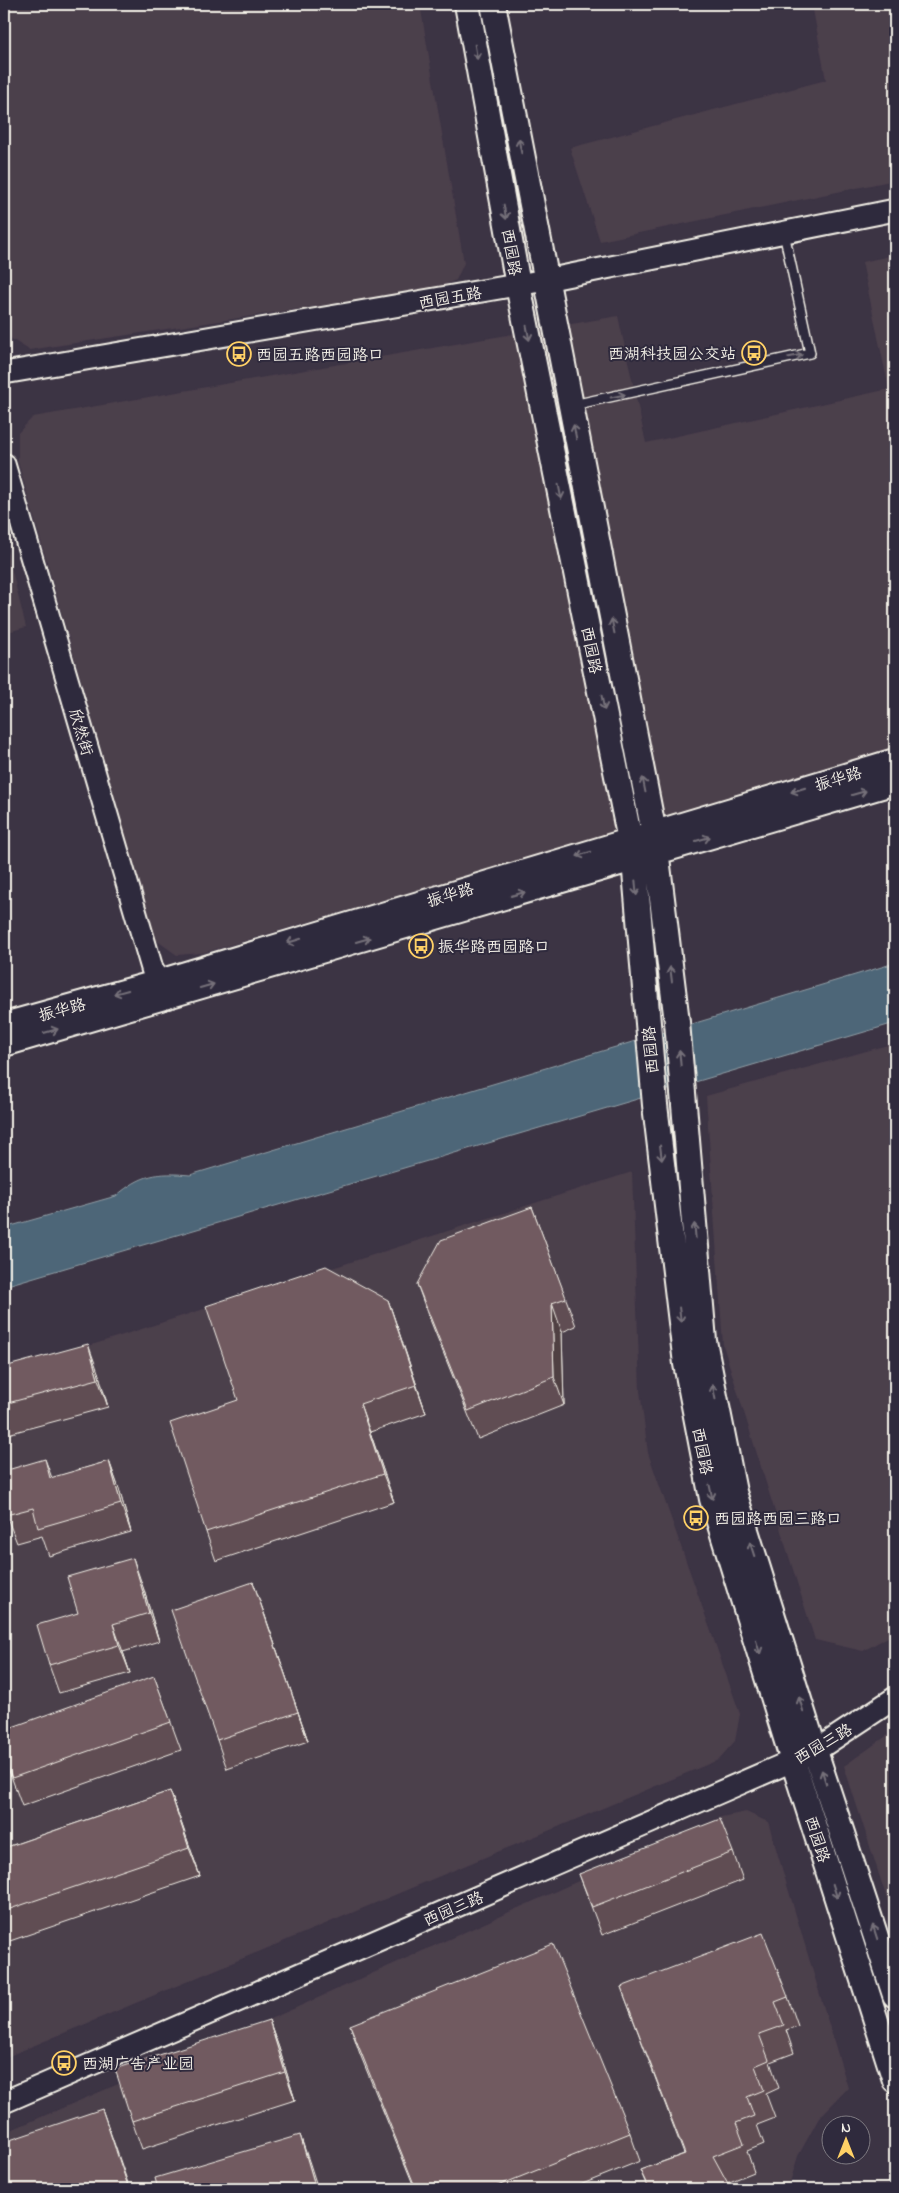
<svg xmlns="http://www.w3.org/2000/svg" width="899" height="2193" font-family="'Indie Flower','LXGW WenKai TC',sans-serif">
<style>
.built{fill:#4c3f4c}
.water{fill:#4e6678;stroke:#909ea5}
.lines{fill:none;stroke-linecap:round;stroke-linejoin:round}
.service-casing{stroke:#f4f1e8;stroke-width:12}
.tertiary-casing{stroke:#f4f1e8;stroke-width:25}
.secondary-casing{stroke:#f4f1e8;stroke-width:28}
.service{stroke:#2f2a3d;stroke-width:9}
.tertiary{stroke:#2f2a3d;stroke-width:21}
.secondary{stroke:#2f2a3d;stroke-width:24}
.wall{fill:#614d53;stroke:#f4f1e8}
.shaded-wall{fill:#4f3f43;stroke:#f4f1e8}
.building{fill:#715a60;stroke:#f4f1e8}
.oneway{stroke:#747079}
.labels{text-anchor:middle;stroke-width:4;stroke-linejoin:round;paint-order:stroke}
.street-label{font-size:16px;fill:#f4f1e8;stroke:#2f2a3d}
.poi-label{font-size:16px;fill:#f4f1e8;stroke:#2f2a3d;text-anchor:start}
</style>
<rect width="100%" height="100%" fill="#3c3444"/>
<filter id="ink" filterUnits="userSpaceOnUse"><feTurbulence type="fractalNoise" baseFrequency=".02" numOctaves="2"/><feDisplacementMap in="SourceGraphic" scale="10" xChannelSelector="R" yChannelSelector="G"/><feConvolveMatrix kernelMatrix="1 2 1 2 8 2 1 2 1" color-interpolation-filters="sRGB"/></filter>
<g filter="url(#ink)">
<path class="built" d="M4,4H420L464,263L456,280L437,288L29,350L13,340L4,334Z
M812,4H895V180L600,241L570,148L826,80Z
M895,255V750L203,953L177,955L156,940L18,462V433L33,417L618,316L646,443L889,389L862,262Z
M4,539L26,627L4,633Z
M895,1043V1633L863,1651L815,1640L723,1345L706,1096Z
M632,1172L640,1391L648,1453L740,1714L735,1741L718,1760L4,2058V1373Z
M895,1730V1924L844,1766Z
M746,1812L768,1822L848,2088L819,2118L798,2156L788,2189H4V2133L291,2010L721,1817Z"/>
<path class="water" d="M895,963V1023L4,1286V1228L116,1196C142,1174 157,1172 190,1175Z"/>
<g class="lines">
<g class="service-casing">
<path id="service" d="M573,405L810,353L784,233"/>
</g>
<g class="tertiary-casing">
<path id="tertiary" d="M4,373L546,280L895,210
M4,464L161,999
M4,2102L815,1751L895,1698"/>
</g>
<g class="secondary-casing">
<path id="secondary" d="M467,4L518,285L634,860L655,1105L686,1364L712,1499L793,1761L895,2080
M493,4L654,833L677,1022L704,1341L734,1492L815,1751L895,1995
M4,1025L156,983L895,761
M4,1044L895,782"/>
</g>
<use href="#service" class="service"/>
<use href="#tertiary" class="tertiary"/>
<use href="#secondary" class="secondary"/>
</g>
<path class="wall" d="M532,1207L576,1326L562,1332L564,1405L478,1439L427,1312L417,1284Z
M388,1300L426,1413L370,1432L394,1502L216,1561L206,1532Z
M4,1367L98,1372L108,1407L4,1435Z
M45,1459L52,1478L109,1461L119,1489L131,1532L49,1556L42,1536L17,1543L6,1515Z
M143,1587L159,1641L123,1652L130,1673L59,1693L49,1665L78,1613Z
M263,1610L308,1741L227,1769L217,1740Z
M154,1676L181,1750L22,1806L4,1757Z
M170,1791L200,1876L4,1943V1848Z
M733,1852L743,1880L602,1935L579,1874Z
M621,1987L788,1997L798,2026L786,2030L794,2053L770,2062L779,2088L766,2094L775,2118L757,2125L764,2144L747,2151L754,2172L727,2183L731,2189H648L640,2170L684,2154Z
M269,2020L279,2048L295,2100L142,2149L132,2121Z
M350,2025L630,2133L640,2161L570,2189H415L360,2054Z"/>
<path class="shaded-wall" d="M388,1300L398,1329L426,1413L416,1385Z
M552,1303L562,1332L564,1405L554,1377Z
M88,1344L98,1372L108,1407L98,1379Z
M360,1404L370,1432L394,1502L383,1474Z
M109,1461L119,1489L131,1532L121,1504Z
M133,1558L143,1587L159,1641L149,1613Z
M253,1582L263,1610L308,1741L298,1712Z
M113,1624L123,1652L130,1673L119,1645Z
M170,1791L180,1819L200,1876L189,1848Z
M269,2020L279,2048L295,2100L285,2072Z
M102,2109L112,2137L130,2189H129Z
M300,2135L310,2164L318,2189H316Z"/>
<path class="building" d="M532,1207L566,1298L552,1303L554,1377L468,1411L417,1284L441,1240Z
M326,1266L388,1300L416,1385L360,1404L383,1474L206,1532L170,1423L238,1400L206,1306Z
M88,1344L98,1379L4,1404V1367Z
M45,1459L50,1478L109,1461L121,1504L38,1528L33,1508L6,1515L4,1506V1471Z
M133,1558L149,1613L113,1624L119,1645L49,1665L37,1625L78,1613L67,1577Z
M253,1582L298,1712L217,1740L171,1610Z
M154,1676L171,1722L12,1778L4,1757V1730Z
M170,1791L189,1848L4,1911V1848Z
M720,1819L733,1852L592,1907L579,1874Z
M763,1933L788,1997L775,2002L784,2025L759,2034L769,2060L755,2066L764,2090L747,2097L754,2116L736,2123L744,2144L713,2156L731,2189H649L640,2170L685,2154L621,1987Z
M553,1944L630,2133L490,2189H416L350,2025Z
M269,2020L285,2072L132,2121L115,2069Z
M102,2109L129,2189H4V2142Z
M300,2135L316,2189H158L155,2178Z"/>
<defs><path id="oneway-shaft" d="M-6 0H5M1.5-3L5.5 0L1.5 3" fill="none" stroke-width="1.6" stroke-linecap="round" stroke-linejoin="round" transform="scale(1.25)"/></defs>
<g class="oneway">
<use href="#oneway-shaft" transform="translate(476 52) rotate(80)"/>
<use href="#oneway-shaft" transform="translate(520 146) rotate(-101)"/>
<use href="#oneway-shaft" transform="translate(505 212) rotate(80)"/>
<use href="#oneway-shaft" transform="translate(528 333) rotate(79)"/>
<use href="#oneway-shaft" transform="translate(795 356) rotate(-12)"/>
<use href="#oneway-shaft" transform="translate(618 396) rotate(-12)"/>
<use href="#oneway-shaft" transform="translate(575 432) rotate(-101)"/>
<use href="#oneway-shaft" transform="translate(560 492) rotate(79)"/>
<use href="#oneway-shaft" transform="translate(613 626) rotate(-101)"/>
<use href="#oneway-shaft" transform="translate(603 703) rotate(79)"/>
<use href="#oneway-shaft" transform="translate(644 785) rotate(-101)"/>
<use href="#oneway-shaft" transform="translate(798 790) rotate(163)"/>
<use href="#oneway-shaft" transform="translate(859 793) rotate(-16)"/>
<use href="#oneway-shaft" transform="translate(703 839) rotate(-16)"/>
<use href="#oneway-shaft" transform="translate(584 854) rotate(163)"/>
<use href="#oneway-shaft" transform="translate(636 888) rotate(85)"/>
<use href="#oneway-shaft" transform="translate(518 894) rotate(-16)"/>
<use href="#oneway-shaft" transform="translate(363 940) rotate(-16)"/>
<use href="#oneway-shaft" transform="translate(294 941) rotate(163)"/>
<use href="#oneway-shaft" transform="translate(671 974) rotate(-97)"/>
<use href="#oneway-shaft" transform="translate(207 986) rotate(-16)"/>
<use href="#oneway-shaft" transform="translate(121 992) rotate(165)"/>
<use href="#oneway-shaft" transform="translate(51 1031) rotate(-16)"/>
<use href="#oneway-shaft" transform="translate(680 1058) rotate(-95)"/>
<use href="#oneway-shaft" transform="translate(661 1153) rotate(83)"/>
<use href="#oneway-shaft" transform="translate(695 1231) rotate(-95)"/>
<use href="#oneway-shaft" transform="translate(680 1315) rotate(83)"/>
<use href="#oneway-shaft" transform="translate(714 1392) rotate(-101)"/>
<use href="#oneway-shaft" transform="translate(711 1492) rotate(78)"/>
<use href="#oneway-shaft" transform="translate(752 1549) rotate(-108)"/>
<use href="#oneway-shaft" transform="translate(758 1647) rotate(73)"/>
<use href="#oneway-shaft" transform="translate(801 1704) rotate(-107)"/>
<use href="#oneway-shaft" transform="translate(824 1777) rotate(-108)"/>
<use href="#oneway-shaft" transform="translate(835 1891) rotate(72)"/>
<use href="#oneway-shaft" transform="translate(875 1932) rotate(-108)"/>
</g>
</g>
<defs>
<g id="bus-ring" transform="scale(1.25)"><circle r="9.5" fill="#2f2a3d" stroke="#ffd166" stroke-width="1.5"/><path d="M-5-6H5V4H4V6H2V4H-2V6H-4V4H-5ZM-3.5-4V0h7V-4ZM-3.5 1.2v1.5H-2V1.2ZM2 1.2v1.5H3.5V1.2Z" fill="#ffd166"/></g>
</defs>
<g fill-rule="evenodd">
<use href="#bus-ring" x="754" y="353"/>
<use href="#bus-ring" x="239" y="354"/>
<use href="#bus-ring" x="421" y="946"/>
<use href="#bus-ring" x="696" y="1518"/>
<use href="#bus-ring" x="64" y="2063"/>
</g>
<g class="labels">
<g class="street-label">
<text transform="translate(512 252) rotate(80)" y="6">西园路</text>
<text transform="translate(450 297) rotate(-10)" y="6">西园五路</text>
<text transform="translate(592 650) rotate(79)" y="6">西园路</text>
<text transform="translate(82 732) rotate(74)" y="6">欣然街</text>
<text transform="translate(838 778) rotate(-17)" y="6">振华路</text>
<text transform="translate(450 894) rotate(-17)" y="6">振华路</text>
<text transform="translate(62 1009) rotate(-15)" y="6">振华路</text>
<text transform="translate(650 1050) rotate(-95)" y="6">西园路</text>
<text transform="translate(703 1451) rotate(79)" y="6">西园路</text>
<text transform="translate(823 1743) rotate(-30)" y="6">西园三路</text>
<text transform="translate(818 1839) rotate(72)" y="6">西园路</text>
<text transform="translate(453 1908) rotate(-23)" y="6">西园三路</text>
</g>
<g class="poi-label">
<text x="736" y="359" text-anchor="end">西湖科技园公交站</text>
<text x="256" y="360">西园五路西园路口</text>
<text x="438" y="952">振华路西园路口</text>
<text x="714" y="1524">西园路西园三路口</text>
<text x="82" y="2069">西湖广告产业园</text>
</g>
</g>
<rect width="899" height="2193" fill="none" stroke="#2f2a3d" stroke-width="20"/>
<rect x="10" y="10" width="879" height="2173" fill="none" stroke="#f4f1e8" stroke-width="2" filter="url(#ink)"/>
<g transform="translate(846 2140)"><circle r="24" fill="#2f2a3d" stroke="#7e7a81"/>
<path d="M0-4L9 19L0 12L-9 19Z" fill="#ffd166"/>
<text y="-8" font-size="14" font-weight="bold" text-anchor="middle" fill="#f4f1e8">N</text>
</g>
</svg>
